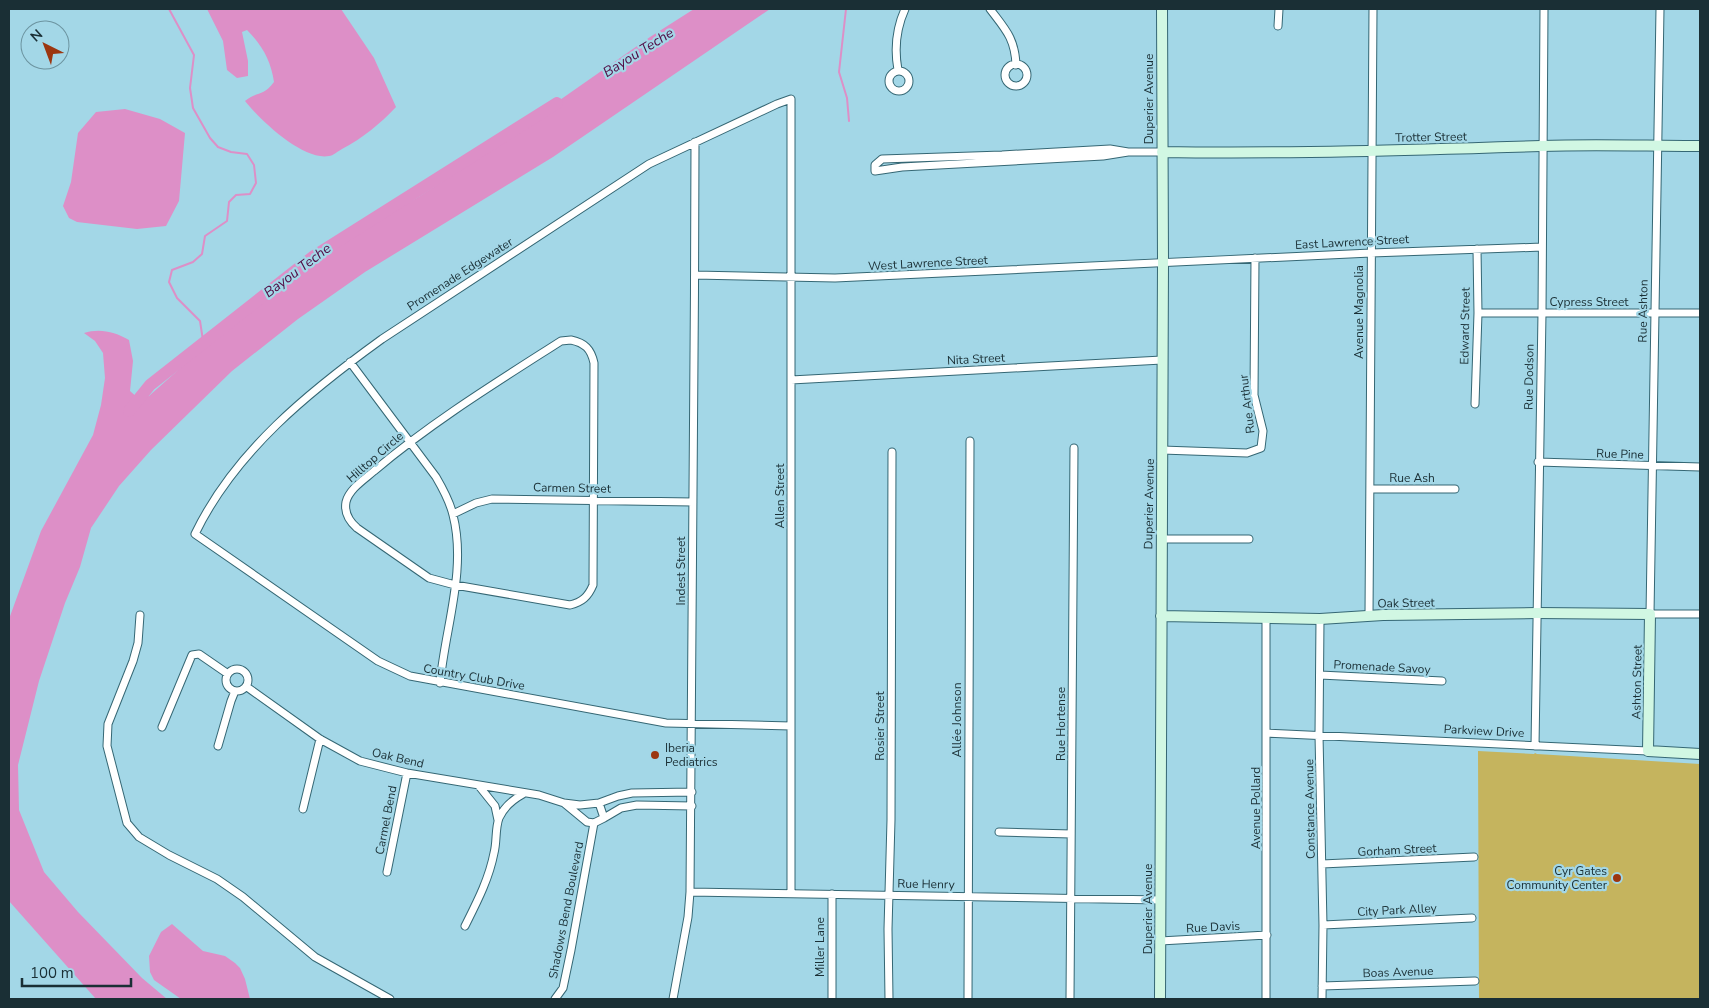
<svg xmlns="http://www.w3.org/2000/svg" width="1709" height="1008" font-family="'Nunito Sans',sans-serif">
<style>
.green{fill:#c5b45e}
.water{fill:#dd8fc7}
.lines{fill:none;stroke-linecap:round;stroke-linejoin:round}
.stream{stroke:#dd8fc7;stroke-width:2}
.river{stroke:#dd8fc7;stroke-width:12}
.street-casing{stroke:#356774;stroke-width:9}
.secondary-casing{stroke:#356774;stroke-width:12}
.street{stroke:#fff;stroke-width:7}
.secondary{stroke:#d1f7e3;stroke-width:10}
.poi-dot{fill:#9c3610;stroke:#a3d7e7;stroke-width:2}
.labels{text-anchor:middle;stroke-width:4.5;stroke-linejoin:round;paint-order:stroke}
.street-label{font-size:12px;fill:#1a2f35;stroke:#a3d7e7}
.poi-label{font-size:12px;fill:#1a2f35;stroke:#a3d7e7;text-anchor:start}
.water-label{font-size:14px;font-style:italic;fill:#500942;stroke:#a3d7e7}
</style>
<rect width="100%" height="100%" fill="#a3d7e7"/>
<path class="green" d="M1478,751L1534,754L1535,753L1537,754L1700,764V999H1479Z"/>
<path class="water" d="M207,9H341L374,58L396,107C380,124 363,138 342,149C338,151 333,156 329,156C303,161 260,120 245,101C257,91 263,97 274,82C271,61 262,45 247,30L242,32L248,61V76L237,78L227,70L223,41Z
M694,9H770L553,157L365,272L298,319L232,371L151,450L119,486L91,528L80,567L65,603L39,681L18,765L19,810L44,872L78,912L142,978L167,999H96L9,901V619L41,531L93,435L101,405L105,378L103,353L95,341L84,333C100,328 115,332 129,340L133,361L130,391L139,399L149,396L204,347L310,263L370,224L417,198L457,172L650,37Z
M125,109L160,119L185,133L179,201L166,226L137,229L77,222L69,218L63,206L71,182L78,133L96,112Z
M172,924L203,951L225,956L235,963L240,968L245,979L250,999H181L154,980L150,972L149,956L161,932Z"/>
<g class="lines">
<path class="stream" d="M169,9L194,55L190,88L193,108L210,138L218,147L231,152L247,154L254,165L256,183L250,194L236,195L229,202L227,221L205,236L202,254L193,262L172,270L169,282L177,298L200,321L204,347
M846,9L839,72L847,98L849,121"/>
<path class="river" d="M129,411L150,385L314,256L557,103"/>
<g class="street-casing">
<path id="street" d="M990,9C1005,29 1015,38 1016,65
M1660,9L1650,614H1700
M1278,26L1279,9
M1005 75a11 11 0 1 1 22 0a11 11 0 1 1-22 0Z
M898,70C894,48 896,29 905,9
M889 81a10 10 0 1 1 20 0a10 10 0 1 1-20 0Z
M1128,152L1110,149L1002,155L882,159L875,165V171L902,167L1103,156L1128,152H1162
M695,275L835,278L1371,253L1542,247
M1478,313H1700
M571,340C585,343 591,349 594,363L593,585C588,597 582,602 570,605L455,585L429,578L357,528C349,521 344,513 346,502C349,489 365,479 374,471C432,422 497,382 561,341Z
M350,362L436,477C443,489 450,502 453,515C467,570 445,628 440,683
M791,380L1162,360
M1475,404L1478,313L1477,249
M1162,450L1247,453L1261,448L1263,431L1254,395L1255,258
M1538,462L1700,467
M1370,489H1455
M453,514L476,503L492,499L693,502
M1162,539H1249
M140,615L138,643L133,661L108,724L107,746L127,823L139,837L169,855L217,879L243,897L315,957L390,999
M1369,616L1373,9
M1320,619L1319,735L1323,925L1322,999
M226 680a11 11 0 1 1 22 0a11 11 0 1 1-22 0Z
M1320,675L1442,681
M247,687L320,739L360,761L407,773L539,795L564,803L587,822L594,823L604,818L599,803
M791,726L666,723L410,676L378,661L195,534C235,451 310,391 382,339L649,164L777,104L791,99V893
M162,727L192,655L199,654L228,674
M1267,733L1648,751
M218,746L231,701L235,691
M1535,746L1542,313L1544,9
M479,786L495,806L498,820
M564,803L580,805L599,803L618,796L632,793L692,792
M303,809L320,739
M604,818L621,808L637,805L692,806
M999,832L1071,834
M1322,864L1474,857
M387,872L407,773
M690,892L1161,900
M832,894V999
M1323,925L1472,918
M465,926C477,902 489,879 494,853C497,842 495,829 499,818C504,807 512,800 523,794
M1160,941L1267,935
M1322,986L1475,981
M555,999L563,988L571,950L594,823
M673,999L688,917L690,892C694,642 694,392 695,142
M889,999L888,929L891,820L892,452
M968,999L970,441
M1070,999L1074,448
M1266,999V618"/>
</g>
<g class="secondary-casing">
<path id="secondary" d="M1162,152C1288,154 1415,150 1541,146C1594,144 1647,146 1700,146
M1161,616L1320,619L1383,615L1537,613L1650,614L1648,751L1700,754
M1160,999L1163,262L1162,9"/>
</g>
<use href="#street" class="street"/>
<use href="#secondary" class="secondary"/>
</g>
<g class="poi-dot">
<circle cx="655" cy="755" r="5"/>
<circle cx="1617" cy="878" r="5"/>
</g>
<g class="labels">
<g class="street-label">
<text transform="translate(1149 99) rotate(-90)" y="4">Duperier Avenue</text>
<text transform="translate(1431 137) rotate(-1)" y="4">Trotter Street</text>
<text transform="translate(1352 242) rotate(-3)" y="4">East Lawrence Street</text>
<text transform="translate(928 263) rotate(-3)" y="4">West Lawrence Street</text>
<text transform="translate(460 274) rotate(-33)" y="4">Promenade Edgewater</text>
<text x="1589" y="306">Cypress Street</text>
<text transform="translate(1643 311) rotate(-89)" y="4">Rue Ashton</text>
<text transform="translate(1359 312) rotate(-90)" y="4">Avenue Magnolia</text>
<text transform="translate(1465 326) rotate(-89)" y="4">Edward Street</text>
<text transform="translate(976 359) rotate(-3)" y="4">Nita Street</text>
<text transform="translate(1529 377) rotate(-89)" y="4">Rue Dodson</text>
<text transform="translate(1247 404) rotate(-97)" y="4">Rue Arthur</text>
<text transform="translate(1620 454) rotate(2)" y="4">Rue Pine</text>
<text transform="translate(375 457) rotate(-41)" y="4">Hilltop Circle</text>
<text x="1412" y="482">Rue Ash</text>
<text transform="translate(572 488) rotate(1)" y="4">Carmen Street</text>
<text transform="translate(780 496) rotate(-90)" y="4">Allen Street</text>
<text transform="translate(1149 504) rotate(-89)" y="4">Duperier Avenue</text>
<text transform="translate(681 571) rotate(-90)" y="4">Indest Street</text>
<text transform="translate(1406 603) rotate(-1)" y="4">Oak Street</text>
<text transform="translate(1382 667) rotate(3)" y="4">Promenade Savoy</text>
<text transform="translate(474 677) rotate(10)" y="4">Country Club Drive</text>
<text transform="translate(1637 682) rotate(-89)" y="4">Ashton Street</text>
<text transform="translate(957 720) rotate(-90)" y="4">Allée Johnson</text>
<text transform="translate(1061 724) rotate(-90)" y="4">Rue Hortense</text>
<text transform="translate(880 726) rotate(-90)" y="4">Rosier Street</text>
<text transform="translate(1484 731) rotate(3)" y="4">Parkview Drive</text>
<text transform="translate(398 758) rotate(13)" y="4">Oak Bend</text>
<text transform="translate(1256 808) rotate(-90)" y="4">Avenue Pollard</text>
<text transform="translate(1310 809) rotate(-91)" y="4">Constance Avenue</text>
<text transform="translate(386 820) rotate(-79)" y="4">Carmel Bend</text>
<text transform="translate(1397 850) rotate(-3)" y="4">Gorham Street</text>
<text transform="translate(926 884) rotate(1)" y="4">Rue Henry</text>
<text transform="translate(1148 909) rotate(-90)" y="4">Duperier Avenue</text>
<text transform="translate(566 910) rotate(-79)" y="4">Shadows Bend Boulevard</text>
<text transform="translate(1397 910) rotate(-3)" y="4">City Park Alley</text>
<text transform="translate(1213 927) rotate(-3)" y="4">Rue Davis</text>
<text transform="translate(820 947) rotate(-90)" y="4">Miller Lane</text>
<text transform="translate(1398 972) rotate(-2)" y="4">Boas Avenue</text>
</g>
<g class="poi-label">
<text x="665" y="752">Iberia<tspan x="665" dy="14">Pediatrics</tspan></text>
<text x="1607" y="875" text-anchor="end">Cyr Gates<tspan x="1607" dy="14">Community Center</tspan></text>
</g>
<g class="water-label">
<text transform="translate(638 52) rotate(-32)" y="5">Bayou Teche</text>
<text transform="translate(297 270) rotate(-37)" y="5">Bayou Teche</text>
</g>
</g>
<rect width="1709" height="1008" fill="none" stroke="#1a2f35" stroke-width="20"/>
<g transform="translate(45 45) rotate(318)"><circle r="24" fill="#a3d7e7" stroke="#6c94a0"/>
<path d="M0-4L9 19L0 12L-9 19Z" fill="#9c3610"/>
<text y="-8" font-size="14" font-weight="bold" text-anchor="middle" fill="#1a2f35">N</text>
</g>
<path d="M22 978v8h109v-8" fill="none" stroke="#1a2f35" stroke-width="2.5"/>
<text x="30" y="978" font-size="15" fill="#1a2f35" stroke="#a3d7e7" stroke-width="4" paint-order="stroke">100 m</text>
</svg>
